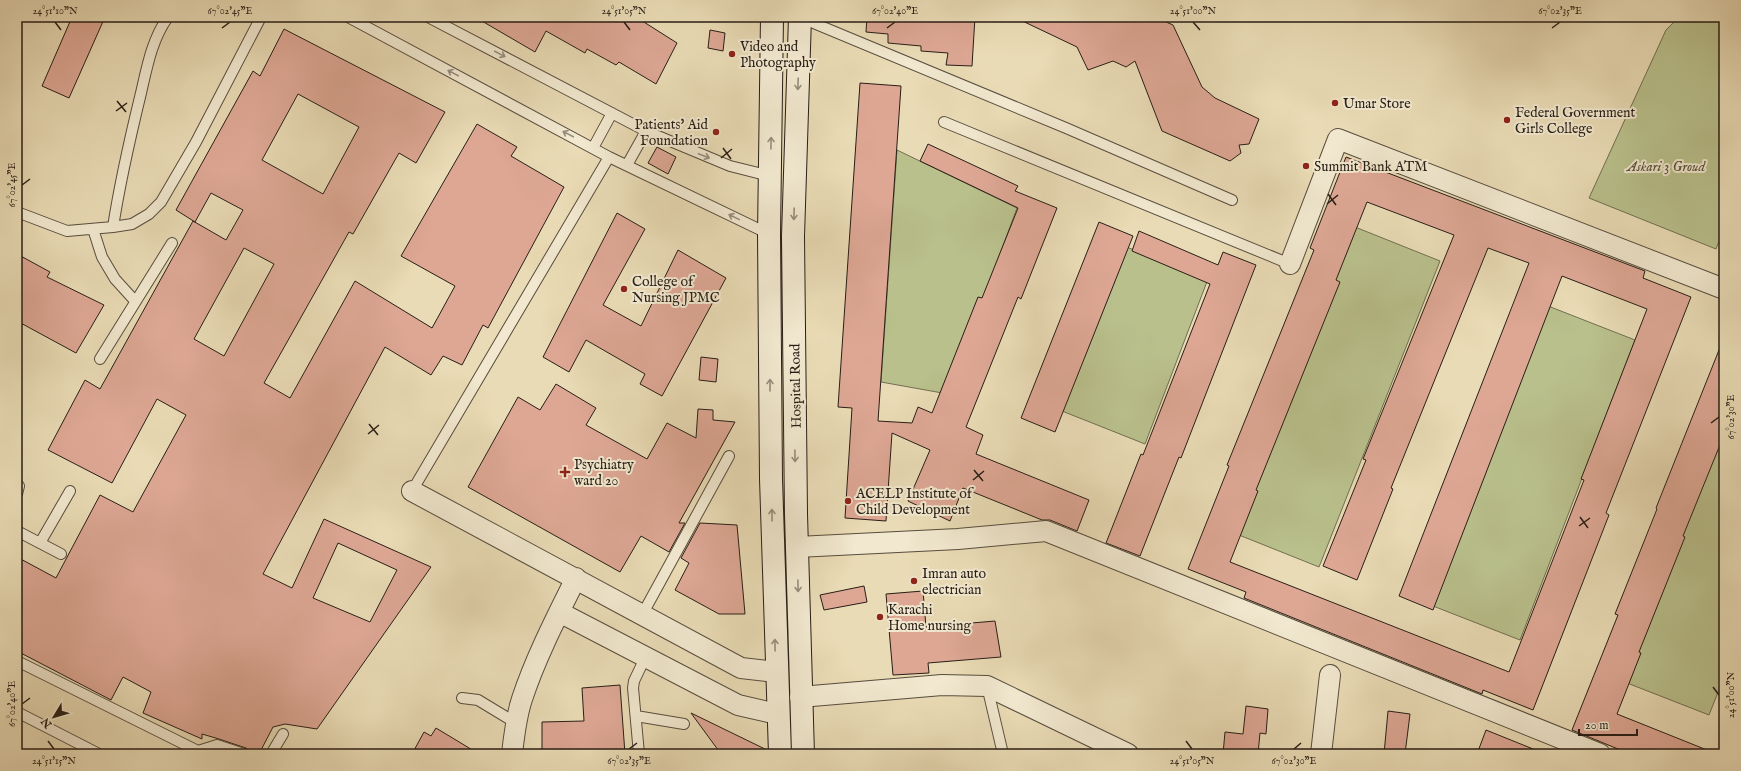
<svg xmlns="http://www.w3.org/2000/svg" width="1741" height="771" font-family="'IM FELL English',serif">
<style>
.green{fill:#b9c08c;stroke:#706f51}
.building{fill:#dda794;stroke:#281e16;fill-rule:evenodd}
.lines{fill:none;stroke-linecap:round;stroke-linejoin:round}
.service-casing{stroke:#584d3e;stroke-width:12}
.minor-casing{stroke:#584d3e;stroke-width:22}
.secondary-casing{stroke:#281e16;stroke-width:24}
.service{stroke:#f1e8cf;stroke-width:10}
.minor{stroke:#f1e8cf;stroke-width:20}
.secondary{stroke:#f1e8cf;stroke-width:22}
.oneway{stroke:#978d7c}
.ticks{fill:none;stroke:#281e16;stroke-width:1.5}
.poi-dot{fill:#8f2418;stroke:#f1e8cf;stroke-width:1.5}
.labels{text-anchor:middle;stroke-width:4;stroke-linejoin:round;paint-order:stroke}
.poi-label{font-size:14px;fill:#281e16;stroke:#f1e8cf;text-anchor:start}
.park-label{font-size:14px;font-style:italic;fill:#544f39;stroke:#f1e8cf}
.street-label{font-size:14px;fill:#281e16;stroke:#f1e8cf}
.neatline{fill:none;stroke:#281e16;stroke-width:1.5}
.ticks-label{font-size:10px;text-anchor:middle;fill:#281e16}
</style>
<rect width="100%" height="100%" fill="#e9dbb5"/>
<filter id="stains"><feTurbulence type="fractalNoise" baseFrequency=".005" numOctaves="4"/><feColorMatrix values="0 0 0 0 .2 0 0 0 0 .09 0 0 0 0 .02 0 0 0 .5 -.17"/></filter>
<radialGradient id="worn" r=".72"><stop offset=".6" stop-color="#630" stop-opacity="0"/><stop offset="1" stop-color="#630" stop-opacity=".3"/></radialGradient>
<path class="green" d="M1679,17H1717L1724,21V228L1716,249L1589,198L1666,30Z
M897,150L1017,208L948,394L881,382Z
M1355,227L1440,261L1319,567L1234,533Z
M1124,246L1208,279L1145,444L1062,411Z
M1548,306L1635,340L1520,640L1433,606Z
M1724,416V677L1709,715L1622,681Z"/>
<path class="building" d="M72,17H105L69,98L42,86Z
M475,17H636L677,43L656,84L619,62L616,65L587,49L585,53L546,31L535,52Z
M867,17H975L972,66L946,65L948,53L921,51V46L888,43V34L866,32Z
M1014,17H1155L1173,25L1202,87L1215,98L1259,119L1249,144L1239,145L1241,153L1230,161L1162,131L1135,61L1126,67L1113,61L1088,70L1077,47Z
M284,29L445,112L416,163L399,153L353,234L349,232L264,383L290,398L355,281L432,328L455,286L401,256L477,124L517,147L511,156L564,187L488,328L483,325L462,365L443,356L431,375L385,347L263,574L292,588L324,519L431,567L317,729L285,724L273,727L259,754H255L246,748L219,739L202,734V739L143,713L151,692L123,677L111,700L17,651V557L56,578L100,495L133,512L186,415L157,399L112,483L48,450L85,380L100,389L193,221L226,240L243,210L211,193L195,222L176,210L253,71L260,76ZM298,94L359,127L323,194L262,160ZM244,248L274,264L224,356L194,339ZM338,543L397,570L370,622L313,598Z
M710,30L725,33L723,51L708,48Z
M860,83L901,86L878,421L912,423L918,407L932,413L978,297L982,298L1018,208L920,161L928,144L1018,186L1015,191L1057,208L1021,299L1018,297L966,427L983,435L976,454L1089,500L1077,531L1050,520H1042L963,488L950,521L908,501L930,450L892,433L886,521L845,518L852,408L838,407Z
M657,147L676,157L668,174L648,163Z
M1346,157L1645,271L1643,278L1691,297L1606,513L1609,515L1533,710L1483,690L1482,694L1244,598L1246,592L1188,569L1229,466L1227,465L1314,250L1310,248ZM1367,202L1454,235L1363,459L1366,460L1323,566L1357,580L1393,489L1391,488L1488,248L1529,263L1399,596L1433,610L1562,276L1647,309L1581,479L1584,480L1509,672L1230,562L1258,491L1256,490L1340,282L1336,280Z
M617,213L645,229L603,305L641,326L678,250L726,278L662,396L640,384L645,374L586,340L569,372L543,357Z
M1099,222L1133,236L1055,432L1021,418Z
M1139,231L1218,265L1223,252L1256,265L1181,458L1179,457L1140,556L1106,543L1141,454L1143,455L1210,284L1132,251Z
M17,254L50,272L47,277L104,305L76,353L17,321Z
M1723,340L1724,435L1683,536L1685,537L1639,652L1641,653L1617,714L1717,754H1630L1572,730L1618,615L1615,614L1657,509L1656,508Z
M701,357L718,359L716,382L699,380Z
M556,384L596,408L586,425L647,459L667,423L696,438L698,409L713,410V420L735,422L679,523H685L669,552L641,536L620,572L468,487L518,397L540,410Z
M700,523L737,525L745,614H719L675,590L689,563L681,558Z
M864,586L867,602L824,610L820,595Z
M923,591L926,627L995,621L1001,657L928,663L929,673L893,675L886,594Z
M620,685L625,754H542V722L584,721L582,688Z
M1246,706L1268,709L1266,734L1260,733L1258,754H1223L1225,732L1243,734Z
M1388,711L1410,714L1405,754H1384Z
M691,713L767,750V754H721Z
M436,728L479,754H412L424,732L431,736Z
M1486,730L1543,753V754H1477Z"/>
<g class="lines">
<g class="service-casing">
<path id="service" d="M348,17L609,157L769,234
M428,17L646,131L730,166L770,176
M799,17L1066,128L1232,200
M944,122L1290,264
M593,148L612,113
M627,165L646,131
M17,212L67,231L113,227L132,224L149,214L161,202L196,142L261,17
M113,227C120,182 130,138 141,93C147,67 152,39 168,17
M93,229L102,257L115,279L135,301
M100,359L172,243
M17,484L19,486L17,494
M412,491L609,157
M17,531L61,554
M40,543L70,491
M642,615L729,456
M17,661L198,751L217,745L244,754
M987,686L1003,754
M462,698L478,700L516,723
M17,712L99,754
M636,716L684,724
M271,754L283,734
M639,754L633,688L634,681L645,658"/>
</g>
<g class="minor-casing">
<path id="minor" d="M1290,264L1338,139L1724,289
M412,491L741,668L776,672
M797,547L958,539L1046,531L1600,754
M559,612L738,705L777,714
M800,697L942,685L987,686L1128,754
M512,754C514,736 516,717 522,699C535,659 557,616 576,578
M1321,754L1330,675"/>
</g>
<g class="secondary-casing">
<path id="secondary" d="M772,17L769,234L771,479L780,754
M800,17L793,236L796,514L803,754"/>
</g>
<use href="#service" class="service"/>
<use href="#minor" class="minor"/>
<use href="#secondary" class="secondary"/>
</g>
<defs><path id="oneway-shaft" d="M-6 0H5M1.5-3L5.5 0L1.5 3" fill="none" stroke-width="1.6" stroke-linecap="round" stroke-linejoin="round"/></defs>
<g class="oneway">
<use href="#oneway-shaft" transform="translate(500 54) rotate(28)"/>
<use href="#oneway-shaft" transform="translate(453 73) rotate(-152)"/>
<use href="#oneway-shaft" transform="translate(798 84) rotate(92)"/>
<use href="#oneway-shaft" transform="translate(568 134) rotate(-152)"/>
<use href="#oneway-shaft" transform="translate(771 143) rotate(-89)"/>
<use href="#oneway-shaft" transform="translate(704 156) rotate(21)"/>
<use href="#oneway-shaft" transform="translate(794 214) rotate(92)"/>
<use href="#oneway-shaft" transform="translate(734 217) rotate(-154)"/>
<use href="#oneway-shaft" transform="translate(770 385) rotate(-90)"/>
<use href="#oneway-shaft" transform="translate(795 456) rotate(89)"/>
<use href="#oneway-shaft" transform="translate(772 515) rotate(-91)"/>
<use href="#oneway-shaft" transform="translate(798 586) rotate(89)"/>
<use href="#oneway-shaft" transform="translate(775 645) rotate(-91)"/>
</g>
<path class="ticks" d="M55,22L61,30M624,22L630,30M1193,22L1200,30M222,28L230,22M887,28L895,22M1552,28L1560,22M117,101L126,112M116,111L127,103M723,148L731,159M721,158L732,149M22,185L30,179M1328,194L1336,205M1327,204L1338,195M1711,423L1719,417M369,424L378,435M368,434L379,425M974,470L983,481M973,480L984,471M1580,517L1588,528M1579,526L1590,518M1713,687L1719,695M22,704L30,698M48,741L54,749M1186,741L1192,749M629,749L637,743M1294,749L1301,743"/>
<g class="poi-dot">
<circle cx="732" cy="54" r="4"/>
<circle cx="1335" cy="103" r="4"/>
<circle cx="1507" cy="120" r="4"/>
<circle cx="716" cy="132" r="4"/>
<circle cx="1306" cy="166" r="4"/>
<circle cx="624" cy="289" r="4"/>
<path d="M563 466h4v4h4v4h-4v4h-4v-4h-4v-4h4z"/>
<circle cx="848" cy="501" r="4"/>
<circle cx="914" cy="581" r="4"/>
<circle cx="880" cy="617" r="4"/>
</g>
<g class="labels">
<g class="poi-label">
<text x="740" y="51">Video and<tspan x="740" dy="16">Photography</tspan></text>
<text x="1343" y="108">Umar Store</text>
<text x="1515" y="117">Federal Government<tspan x="1515" dy="16">Girls College</tspan></text>
<text x="708" y="129" text-anchor="end">Patients' Aid<tspan x="708" dy="16">Foundation</tspan></text>
<text x="1314" y="171">Summit Bank ATM</text>
<text x="632" y="286">College of<tspan x="632" dy="16">Nursing JPMC</tspan></text>
<text x="574" y="469">Psychiatry<tspan x="574" dy="16">ward 20</tspan></text>
<text x="856" y="498">ACELP Institute of<tspan x="856" dy="16">Child Development</tspan></text>
<text x="922" y="578">Imran auto<tspan x="922" dy="16">electrician</tspan></text>
<text x="888" y="614">Karachi<tspan x="888" dy="16">Home nursing</tspan></text>
</g>
<g class="park-label">
<text x="1666" y="171">Askari 3 Groud</text>
</g>
<g class="street-label">
<text transform="translate(795 386) rotate(-91)" y="5">Hospital Road</text>
</g>
</g>
<rect width="1741" height="771" fill="none" stroke="#e9dbb5" stroke-width="44"/>
<g transform="translate(54 717) rotate(232)" stroke="#f1e8cf" stroke-width="3" paint-order="stroke">
<path d="M0-3L7 15L0 10L-7 15Z" fill="#281e16"/>
<text y="-6" font-size="11" font-weight="bold" text-anchor="middle" fill="#281e16">N</text>
</g>
<path d="M1579 729v6h58v-6" fill="none" stroke="#281e16" stroke-width="2"/>
<text x="1585" y="729" font-size="12" fill="#281e16" stroke="#f1e8cf" stroke-width="3" paint-order="stroke">20 m</text>
<rect x="22" y="22" width="1697" height="727" class="neatline"/>
<g class="ticks-label">
<text x="55" y="14">24°51'10"N</text>
<text x="230" y="14">67°02'45"E</text>
<text x="624" y="14">24°51'05"N</text>
<text x="895" y="14">67°02'40"E</text>
<text x="1193" y="14">24°51'00"N</text>
<text x="1560" y="14">67°02'35"E</text>
<text transform="translate(11 185) rotate(-90)" y="4">67°02'45"E</text>
<text transform="translate(1730 417) rotate(-90)" y="4">67°02'30"E</text>
<text transform="translate(1730 695) rotate(-90)" y="4">24°51'00"N</text>
<text transform="translate(11 704) rotate(-90)" y="4">67°02'40"E</text>
<text x="54" y="764">24°51'15"N</text>
<text x="629" y="764">67°02'35"E</text>
<text x="1192" y="764">24°51'05"N</text>
<text x="1294" y="764">67°02'30"E</text>
</g>
<rect width="100%" height="100%" filter="url(#stains)"/>
<rect width="100%" height="100%" fill="url(#worn)"/>
</svg>
